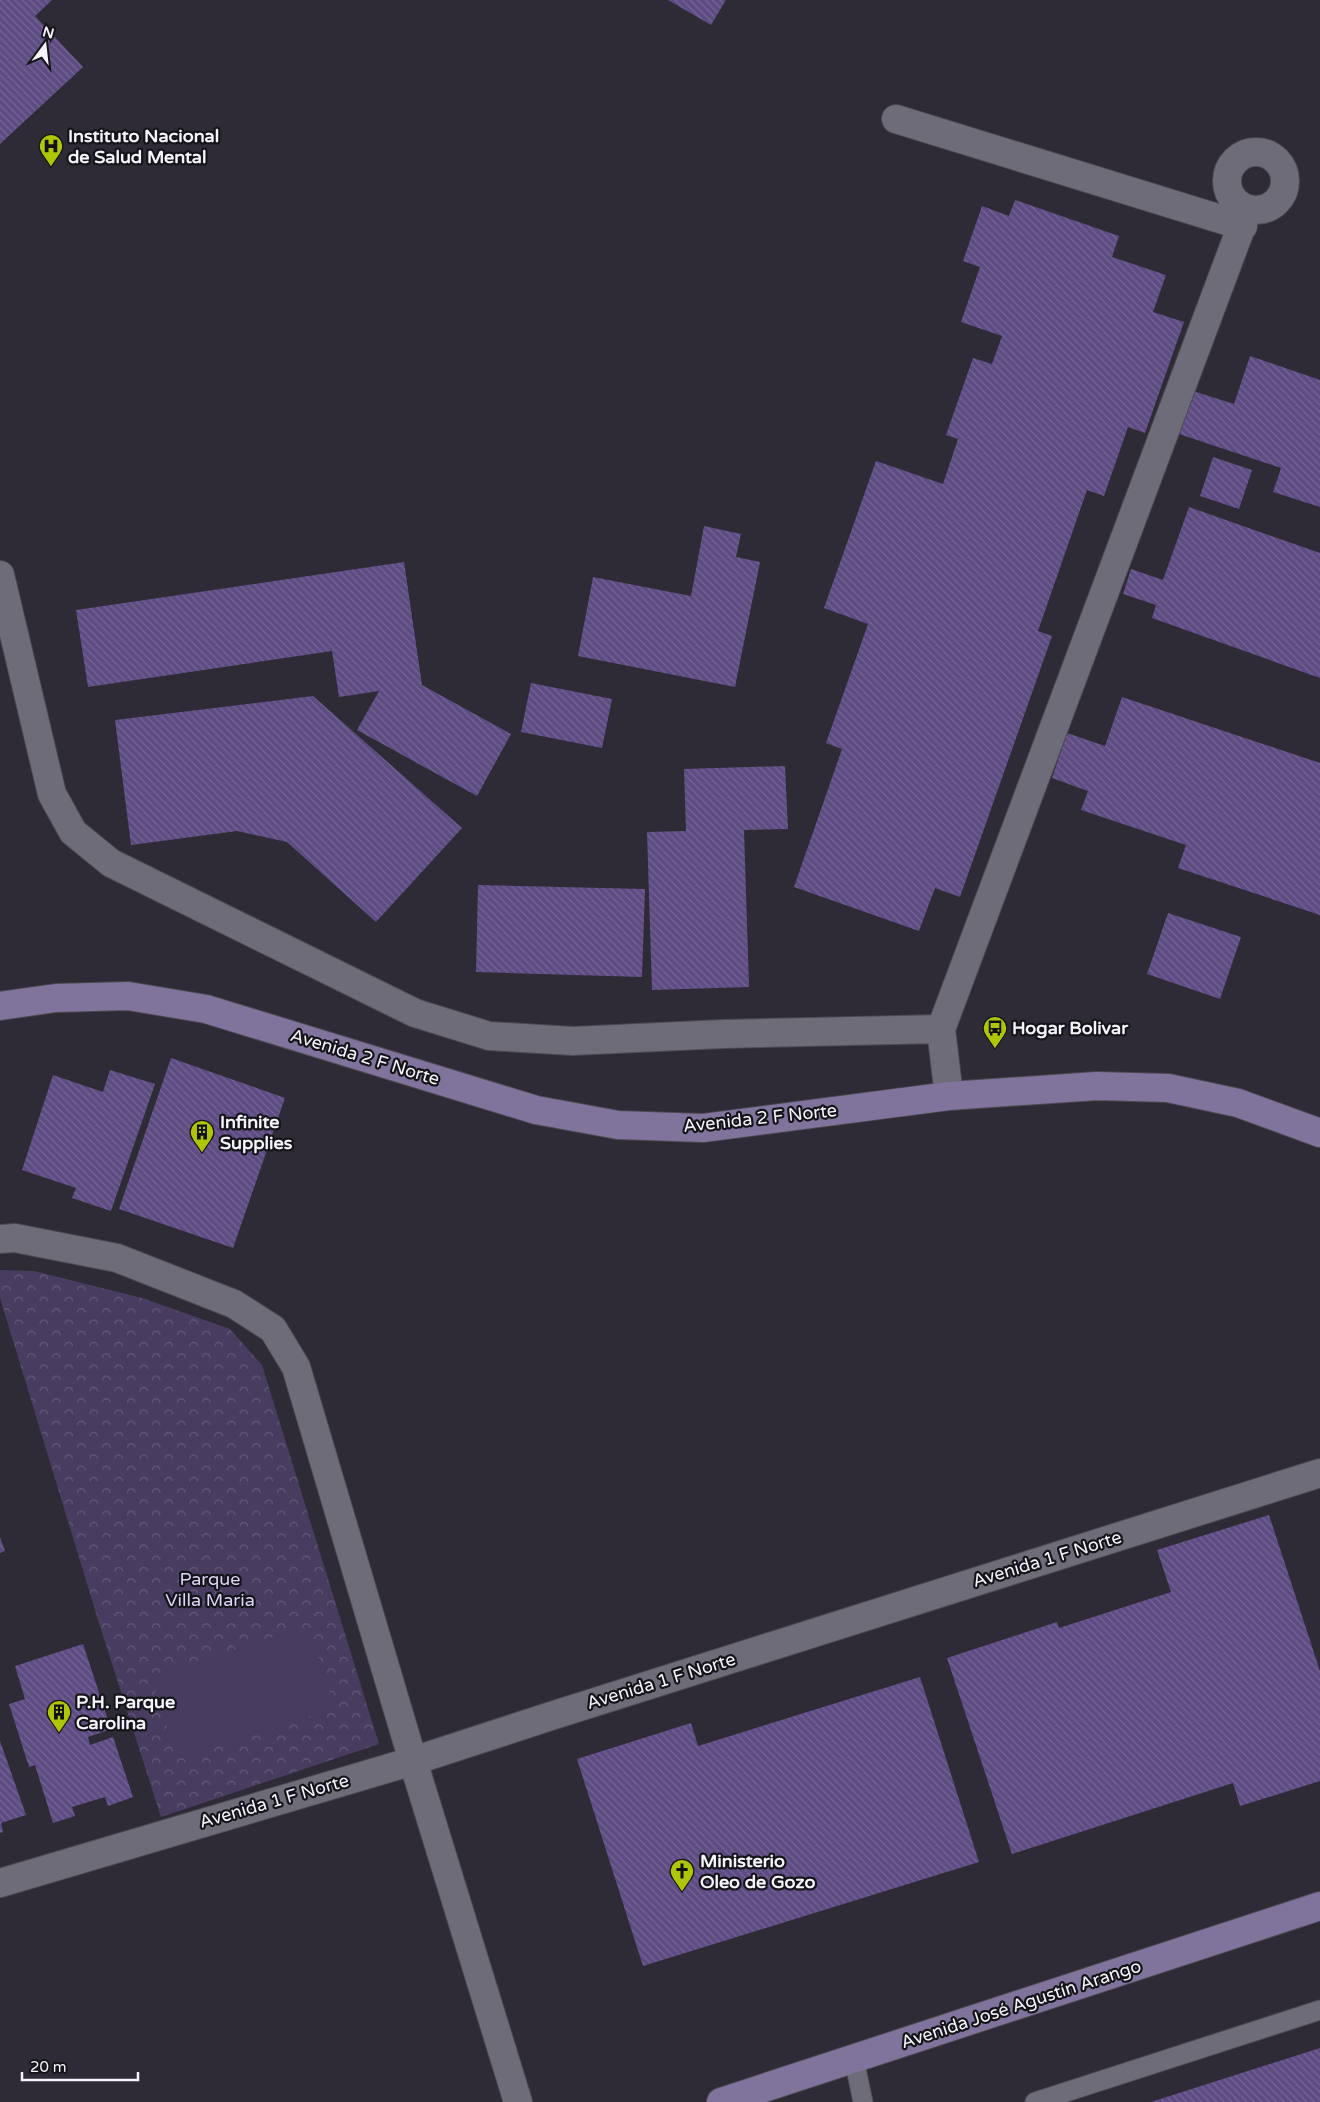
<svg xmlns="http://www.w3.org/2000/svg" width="1320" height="2102" font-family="'Varela Round',sans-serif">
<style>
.park{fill:url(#park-crowns)}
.pitch{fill:#483d61}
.building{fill:url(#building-back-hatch)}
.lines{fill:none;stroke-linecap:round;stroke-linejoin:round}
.lane-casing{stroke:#4c4952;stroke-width:21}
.street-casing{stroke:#4c4952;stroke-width:30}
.secondary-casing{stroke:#4c4952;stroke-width:30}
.lane{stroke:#6f6c79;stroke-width:19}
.street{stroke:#6f6c79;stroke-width:28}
.secondary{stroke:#80739c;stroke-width:28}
.labels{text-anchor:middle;stroke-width:4.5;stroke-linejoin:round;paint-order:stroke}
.poi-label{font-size:18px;font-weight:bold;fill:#f5f3fb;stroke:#151419;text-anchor:start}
.street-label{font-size:18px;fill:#f5f3fb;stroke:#151419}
.park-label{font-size:18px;fill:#ddd4f7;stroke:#151419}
</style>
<defs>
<pattern id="park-crowns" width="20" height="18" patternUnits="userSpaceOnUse" patternTransform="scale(1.25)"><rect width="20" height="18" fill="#483d61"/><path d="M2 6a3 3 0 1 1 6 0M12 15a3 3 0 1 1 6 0" fill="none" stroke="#635a79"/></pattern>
<pattern id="building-back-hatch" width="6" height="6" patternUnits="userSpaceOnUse" patternTransform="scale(1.25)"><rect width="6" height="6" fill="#5d4b82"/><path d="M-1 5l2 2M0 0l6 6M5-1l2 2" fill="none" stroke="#756595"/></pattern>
</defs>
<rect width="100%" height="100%" fill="#2e2b36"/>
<path class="park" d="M0,1270L34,1271L142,1298L230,1329L262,1365L379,1744L161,1817L99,1623L0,1298Z"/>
<path class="pitch" d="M308,1626L335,1708L178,1759L151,1677Z"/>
<path class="building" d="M0,0H52L35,16L83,67L0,144Z
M668,0H726L711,25Z
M1015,200L1119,236L1112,257L1166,275L1153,312L1184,322L1145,433L1128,427L1104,496L1087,490L1038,631L1052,636L960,897L935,888L919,931L794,887L842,749L826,743L868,624L824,608L876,461L943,484L958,439L946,435L973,358L992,364L1002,336L961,322L980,267L963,261L982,206L1009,216Z
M1250,356L1320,380V507L1273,492L1281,468L1179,434L1193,391L1234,404Z
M1213,457L1252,470L1239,509L1200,496Z
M1189,507L1320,553V678L1152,618L1156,605L1123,594L1131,569L1163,580Z
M704,526L741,534L736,557L760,562L735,687L578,656L593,577L691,596Z
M404,562L422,685L511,734L477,796L357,730L379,691L339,697L332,651L88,687L76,610Z
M531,683L612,699L602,748L521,732Z
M313,696L462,828L376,922L287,842L237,831L131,845L115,720Z
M1122,697L1320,763V915L1178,868L1186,845L1081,810L1088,791L1052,778L1067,733L1105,746Z
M785,766L788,829L744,830L749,987L652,990L647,832L686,831L684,769Z
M478,885L645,889L642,977L476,972Z
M1168,913L1241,937L1220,999L1147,974Z
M171,1058L285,1098L233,1248L119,1209Z
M110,1070L155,1084L111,1211L72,1198L76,1188L22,1170L53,1075L103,1092Z
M1269,1515L1320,1671V1781L1240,1806L1233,1783L1012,1854L947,1658L1057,1622L1059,1628L1171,1592L1157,1550Z
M0,1537L5,1551L0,1553Z
M83,1644L111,1729L88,1737L90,1745L113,1737L133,1797L108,1806L105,1797L72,1807L75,1816L53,1823L35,1765L29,1767L9,1704L25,1699L15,1666Z
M920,1677L979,1862L643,1966L577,1759L691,1723L698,1746Z
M0,1741L26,1815L1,1823L3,1832L0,1833Z
M1320,2048V2102H1151Z"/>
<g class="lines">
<g class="lane-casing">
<path id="lane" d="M854,2059L863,2102
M1035,2102L1320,2010"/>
</g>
<g class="street-casing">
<path id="street" d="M896,119L1243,226
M1227 181a29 29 0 1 1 58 0a29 29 0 1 1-58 0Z
M0,575L52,794L73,832L111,863L415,1013L489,1036L573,1041L723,1034L941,1029
M949,1096L941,1029L1248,209
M0,1239L15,1238L117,1258L234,1304L273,1329L296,1367L413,1761L518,2102
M0,1883L413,1761L551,1716L1320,1473"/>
</g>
<g class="secondary-casing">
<path id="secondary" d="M0,1006L56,998L128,996L206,1009L536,1110L618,1125L703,1128L949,1096L1097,1086L1168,1088L1238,1103L1320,1133
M721,2102L1320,1906"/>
</g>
<use href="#lane" class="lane"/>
<use href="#street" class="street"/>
<use href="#secondary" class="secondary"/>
</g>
<defs>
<g id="hospital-pin" transform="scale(1.25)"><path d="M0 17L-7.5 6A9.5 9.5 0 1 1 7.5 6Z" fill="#afc507" stroke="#151419"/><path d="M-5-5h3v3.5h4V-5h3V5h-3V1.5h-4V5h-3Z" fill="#111"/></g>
<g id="bus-pin" transform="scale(1.25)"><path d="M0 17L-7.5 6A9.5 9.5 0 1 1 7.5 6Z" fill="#afc507" stroke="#151419"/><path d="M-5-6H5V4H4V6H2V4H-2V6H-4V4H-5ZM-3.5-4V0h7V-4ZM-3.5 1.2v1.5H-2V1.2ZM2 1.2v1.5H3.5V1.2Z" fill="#111"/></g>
<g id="building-pin" transform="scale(1.25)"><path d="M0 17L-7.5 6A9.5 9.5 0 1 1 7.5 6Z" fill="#afc507" stroke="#151419"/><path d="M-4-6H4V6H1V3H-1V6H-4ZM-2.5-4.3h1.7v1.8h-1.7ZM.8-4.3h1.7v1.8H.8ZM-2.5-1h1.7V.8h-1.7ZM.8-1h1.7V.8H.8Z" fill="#111"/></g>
<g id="church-pin" transform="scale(1.25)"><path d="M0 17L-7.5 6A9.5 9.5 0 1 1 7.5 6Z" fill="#afc507" stroke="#151419"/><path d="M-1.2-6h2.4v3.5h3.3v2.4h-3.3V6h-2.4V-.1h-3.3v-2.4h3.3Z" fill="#111"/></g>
</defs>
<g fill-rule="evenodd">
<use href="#hospital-pin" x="51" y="146"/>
<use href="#bus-pin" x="995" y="1028"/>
<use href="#building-pin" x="202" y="1132"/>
<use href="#building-pin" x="59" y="1712"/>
<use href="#church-pin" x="682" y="1871"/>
</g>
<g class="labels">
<g class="poi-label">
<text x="68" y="142">Instituto Nacional<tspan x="68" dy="21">de Salud Mental</tspan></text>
<text x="1012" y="1034">Hogar Bolivar</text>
<text x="220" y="1128">Infinite<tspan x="220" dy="21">Supplies</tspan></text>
<text x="76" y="1708">P.H. Parque<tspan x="76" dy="21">Carolina</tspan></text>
<text x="700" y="1867">Ministerio<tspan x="700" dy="21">Oleo de Gozo</tspan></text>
</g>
<g class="street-label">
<text transform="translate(365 1057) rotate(17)" y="6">Avenida 2 F Norte</text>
<text transform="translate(760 1118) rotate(-6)" y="6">Avenida 2 F Norte</text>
<text transform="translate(1047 1559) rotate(-17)" y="6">Avenida 1 F Norte</text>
<text transform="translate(661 1681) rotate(-17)" y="6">Avenida 1 F Norte</text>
<text transform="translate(274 1801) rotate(-16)" y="6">Avenida 1 F Norte</text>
<text transform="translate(1021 2004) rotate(-18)" y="6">Avenida José Agustín Arango</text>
</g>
<g class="park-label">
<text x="210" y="1585">Parque<tspan x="210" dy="21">Villa Maria</tspan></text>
</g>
</g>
<g transform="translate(45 45) rotate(15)" stroke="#151419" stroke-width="4" paint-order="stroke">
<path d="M0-4L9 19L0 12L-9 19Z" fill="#f5f3fb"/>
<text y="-8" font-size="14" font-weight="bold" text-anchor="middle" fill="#f5f3fb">N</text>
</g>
<path d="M22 2072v8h116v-8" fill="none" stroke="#f5f3fb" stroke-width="2.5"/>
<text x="30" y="2072" font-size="15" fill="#f5f3fb" stroke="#151419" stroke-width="4" paint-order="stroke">20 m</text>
</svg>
